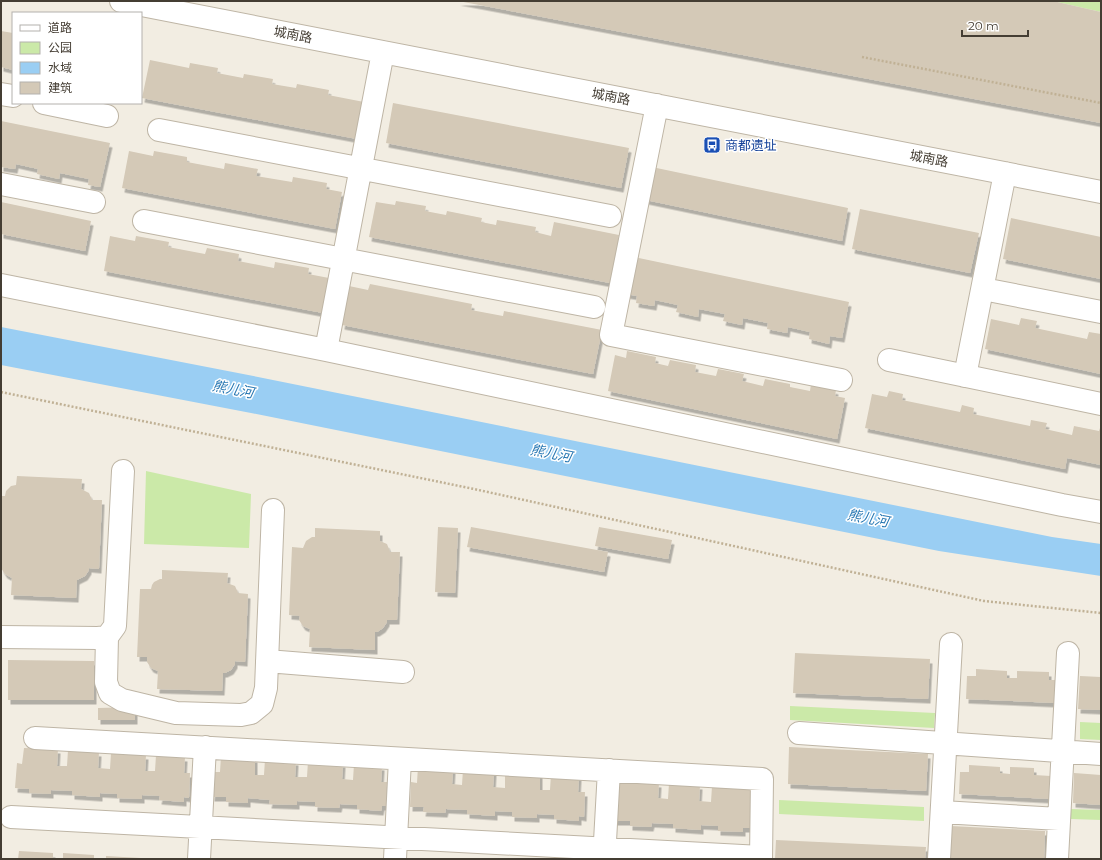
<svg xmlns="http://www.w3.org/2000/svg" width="1102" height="860" font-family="Montserrat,'Noto Sans SC',sans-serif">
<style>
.green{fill:#cbe9a8}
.water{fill:#9acef3}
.building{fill:#d4c9b7;filter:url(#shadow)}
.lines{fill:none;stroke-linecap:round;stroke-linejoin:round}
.minor-casing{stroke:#beb5a5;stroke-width:24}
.path{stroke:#c0b195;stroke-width:2.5;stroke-dasharray:2 2;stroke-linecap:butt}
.minor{stroke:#fff;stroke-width:22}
.labels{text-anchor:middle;stroke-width:3;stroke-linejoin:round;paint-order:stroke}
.street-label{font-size:13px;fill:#443d33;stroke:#fff}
.transit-label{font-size:13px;fill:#164399;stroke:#fff;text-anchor:start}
.water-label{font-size:14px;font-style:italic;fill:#2878b3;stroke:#fff}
</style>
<defs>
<filter id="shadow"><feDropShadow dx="2.5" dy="4.5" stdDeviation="0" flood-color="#0004"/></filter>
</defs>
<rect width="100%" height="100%" fill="#f2ede2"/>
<path class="green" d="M1053,1H1101V12Z
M146,471L251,494L249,548L144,544Z
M790,706L935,713L934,728L790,720Z
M1080,722L1101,723V740L1080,739Z
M779,800L924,807V821L779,814Z
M1071,809L1101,810V820L1071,819Z"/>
<path class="water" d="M1,327L258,377L1052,537L1101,544V576L939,551L251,413L1,365Z"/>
<path class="building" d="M458,1H1053L1101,12V123Z
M1,31L13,33V70L1,67Z
M150,60L189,68L190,63L218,68L217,73L243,78L244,74L273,79L272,84L296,88L297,84L329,90L328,95L364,102L357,139L142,98Z
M393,103L629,148L621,188L386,143Z
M1,121L110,143L100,187L88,185L89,179L60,173L59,179L37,174L38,169L16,164L15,169L1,167Z
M129,151L153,156L154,151L187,157V162L224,169L225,163L258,169L256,176L292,182L293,177L327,183L326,189L342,192L335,229L122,188Z
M647,166L848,208L842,241L641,199Z
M396,201L426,206L425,211L446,215L447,211L482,218L481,222L496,225L497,220L536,227L535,232L551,236L554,222L619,235L610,283L369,237L376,202L395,205Z
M1,202L91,221L85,251L1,234Z
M860,209L979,233L970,273L852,249Z
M1011,218L1101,237V279L1003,259Z
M110,236L135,241L136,236L169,242L168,247L205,254L207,248L239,254L238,261L274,268L275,262L309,268L308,274L329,278L323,313L104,271Z
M634,257L849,302L842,338L830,336L829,344L809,339L810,332L788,327L787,333L767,329L768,323L743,318L742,325L723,321L725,314L699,309L698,317L676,312L678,305L655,300L654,306L636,303L637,296L626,294Z
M370,284L472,304L471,310L503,316L504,311L602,330L593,374L342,325L349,286L368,290Z
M1021,318L1037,321L1035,328L1087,339L1089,332L1101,334V374L985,349L991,319L1019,325Z
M627,351L656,357L655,363L668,366L670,360L696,365L695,372L716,376L718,369L744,374L742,381L763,386L765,379L790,384V387L810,391L811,384L836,390L835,396L845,398L837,439L608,391L615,355L626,358Z
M889,391L903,394L902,400L960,412L962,405L974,408L973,414L1030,426L1031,420L1047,423L1045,429L1072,435L1074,426L1099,431L1101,425V465L1067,458L1065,469L865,428L872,394L887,397Z
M17,476L82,479L81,489L89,493L92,500H102L99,569L89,568V570L85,576L77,580L76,598L11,595L12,578L5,574L1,568V496H5L6,491L11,486L16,485Z
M438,527L458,528L455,593L435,592Z
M471,527L608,552L604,572L467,547Z
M599,527L672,540L668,559L595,546Z
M315,528L380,531V541L387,544L390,552H400L397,620H387V622L383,628L377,632H375V650L309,647L310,629L303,626L299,620L300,616L289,615L292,547L303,548L306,541L312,537H315Z
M162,570L228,573L227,583L235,586L238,593L248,594L245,662L235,661V664L231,670L225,673H223L222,691L157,689L158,671L151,668L147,662V657H137L140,589H151L152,585L154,582L160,579H162Z
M795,653L930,659L928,699L793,693Z
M8,660L94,661V700H8Z
M976,669L1007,671V678H1017V671L1049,672V680H1056L1055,703L966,699L967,676H976Z
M1080,676L1101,677V710L1078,709Z
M135,707V720H98V708Z
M789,747L928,754L926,791L788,784Z
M24,748L58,749L57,766H67L68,750L99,752L98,768L110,769L111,753L146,755L145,771H155L156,755L185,757L184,773H190L189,798L184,797V802L159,800L160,796L142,795V799L117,798V794L100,793V797L72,795V791L51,790V794L29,793V789L15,788L17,763L22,764Z
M221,756L255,758V775H264L265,759L296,761L295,777H307L308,761L343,763L342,779L353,780L354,764L382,766L381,782H387L386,806H382L381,811L357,809V805L340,804L339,808L315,807V802L297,801V805L269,804L270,800L248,798V803L226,802V797H212L214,772H220Z
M969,765L1000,767V773L1010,774V767L1034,768V775L1051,776L1050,799L959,794L960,772H969Z
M418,766L453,769L452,784L462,785L463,769L494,771L493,787L505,788V772L540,773V790H550L551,774L579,776L578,792H585L584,817L579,816V821L554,819V815L537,814V818L512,817V812L495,811V816L467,814V810L446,809L445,813L423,812L424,807H410L411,782L417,783Z
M1074,773L1101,775V805L1073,803Z
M616,780L659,783L658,798L668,799L669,783L700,785L699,801L711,802L712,786L753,788L751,828H743V832L718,831V826L701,825V830L673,828V824L652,823L651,827L630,826V821H613Z
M951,826L1045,831L1044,859H949Z
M776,840L926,847L925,859H775Z
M19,851L53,853V859H18Z
M63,853L94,855V859H63Z
M106,856L141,858V859H106Z"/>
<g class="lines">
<g class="minor-casing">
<path id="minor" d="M121,1L1101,192
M1,94L13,96
M44,103L107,116
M657,105L611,335L841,380
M159,130L610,216
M1,184L94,202
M144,221L594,307
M1,285L326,350L1062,505L1101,512
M983,289L1101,312
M326,350L383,52
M889,360L1101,404
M965,376L1005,173
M1,637L98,638L107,637L115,626L123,471
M107,637L106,682L110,693L122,700L176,713L241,715L251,713L262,704L266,688L273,510
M267,661L403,672
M799,733L1101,754
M35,738L762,779L761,859
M942,812L1059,819
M11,817L761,857
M199,859L205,747
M395,859L400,759
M604,859L609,770
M939,859L951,644
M1057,859L1068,653"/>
</g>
<path class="path" d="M862,57L1101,103
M1,392L474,489L984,601L1101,613"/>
<use href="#minor" class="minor"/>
</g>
<defs>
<g id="bus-square" transform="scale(0.9)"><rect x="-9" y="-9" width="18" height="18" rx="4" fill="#1a4fb4" stroke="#fff"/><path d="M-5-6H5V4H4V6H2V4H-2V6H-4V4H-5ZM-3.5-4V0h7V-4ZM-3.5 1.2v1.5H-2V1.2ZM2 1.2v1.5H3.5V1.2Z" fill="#fff"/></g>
</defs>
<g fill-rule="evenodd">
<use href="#bus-square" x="712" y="145"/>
</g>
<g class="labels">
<g class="street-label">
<text transform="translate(293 34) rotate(11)" y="5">城南路</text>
<text transform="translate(611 96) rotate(11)" y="5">城南路</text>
<text transform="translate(929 158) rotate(11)" y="5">城南路</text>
</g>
<g class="transit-label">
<text x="725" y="150">商都遗址</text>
</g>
<g class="water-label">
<text transform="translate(233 389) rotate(11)" y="5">熊儿河</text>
<text transform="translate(551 453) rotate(11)" y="5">熊儿河</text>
<text transform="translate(868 518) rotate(11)" y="5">熊儿河</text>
</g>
</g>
<rect width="1102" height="860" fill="none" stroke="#443d33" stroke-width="4"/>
<rect x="12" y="12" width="130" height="92" fill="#ffffff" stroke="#b4b1ad"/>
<rect x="20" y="25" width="20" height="6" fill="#ffffff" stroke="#b4b1ad"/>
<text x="48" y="32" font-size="12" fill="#443d33">道路</text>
<rect x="20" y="42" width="20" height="12" fill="#cbe9a8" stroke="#b4b1ad"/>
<text x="48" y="52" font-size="12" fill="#443d33">公园</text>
<rect x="20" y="62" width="20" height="12" fill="#9acef3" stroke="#b4b1ad"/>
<text x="48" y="72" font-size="12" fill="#443d33">水域</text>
<rect x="20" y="82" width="20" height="12" fill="#d4c9b7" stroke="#b4b1ad"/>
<text x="48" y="92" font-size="12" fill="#443d33">建筑</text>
<path d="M962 30v6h66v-6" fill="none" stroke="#443d33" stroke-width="2"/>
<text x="968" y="30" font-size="12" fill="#443d33" stroke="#ffffff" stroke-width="3" paint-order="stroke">20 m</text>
</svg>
